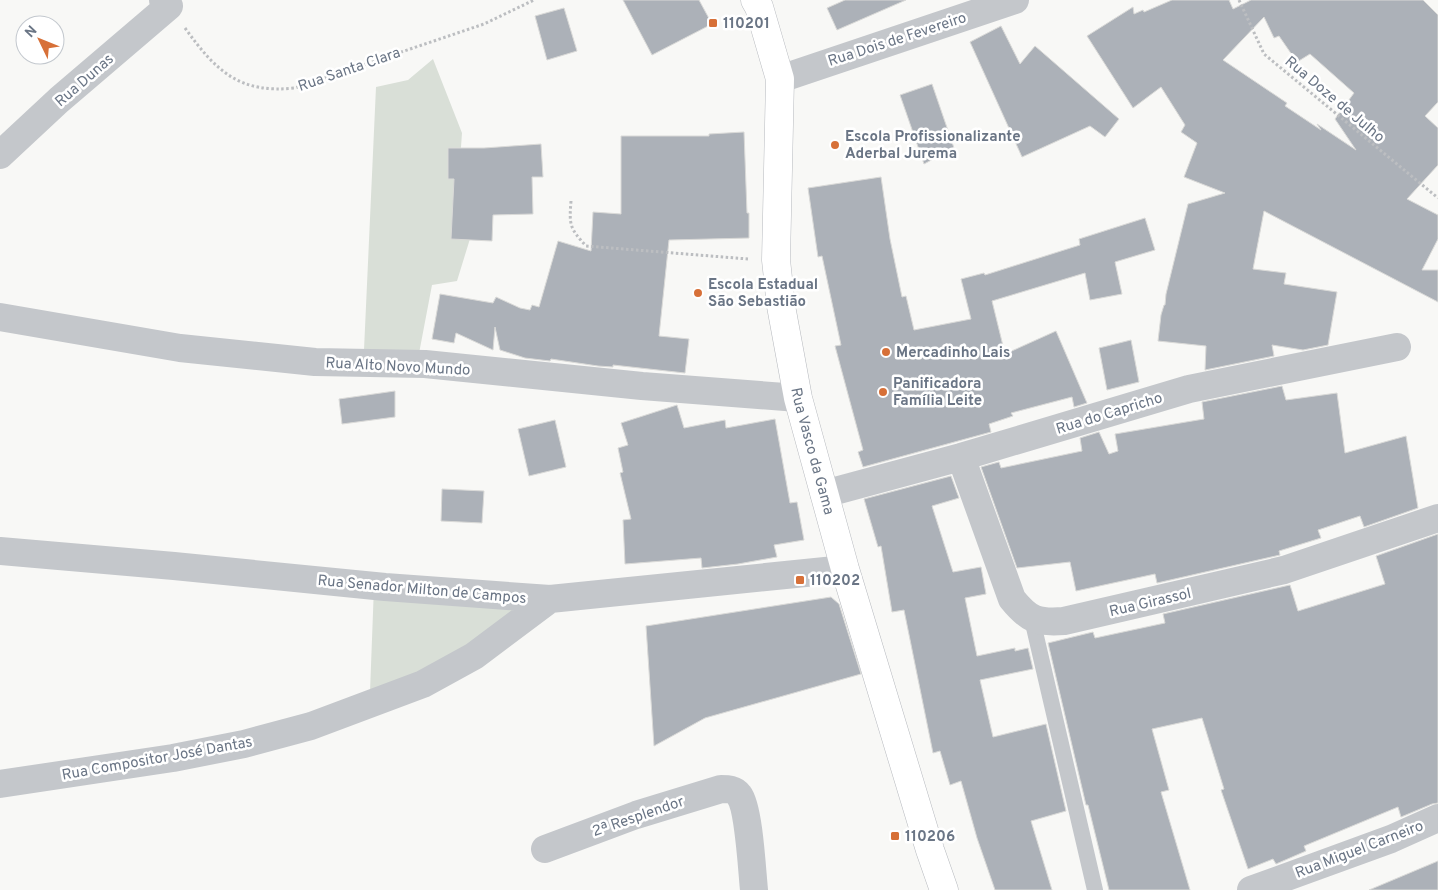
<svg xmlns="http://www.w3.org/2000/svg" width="1438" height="890" font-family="Overpass,sans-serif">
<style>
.green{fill:#d9dfd7}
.building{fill:#acb1b8;stroke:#dadad8;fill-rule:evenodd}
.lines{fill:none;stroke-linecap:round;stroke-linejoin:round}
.secondary-casing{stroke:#b7babf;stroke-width:29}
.path{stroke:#bcbec1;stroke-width:3;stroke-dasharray:2.5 2.5;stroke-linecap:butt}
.service{stroke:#c4c7cb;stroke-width:16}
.minor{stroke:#c4c7cb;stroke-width:28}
.tertiary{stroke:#c4c7cb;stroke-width:28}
.secondary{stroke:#fff;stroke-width:28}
.poi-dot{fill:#d77038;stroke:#fff;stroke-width:2}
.labels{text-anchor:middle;stroke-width:5;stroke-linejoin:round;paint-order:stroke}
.poi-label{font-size:15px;font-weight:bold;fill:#6a7585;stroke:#fff;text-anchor:start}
.street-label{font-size:15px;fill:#6a7585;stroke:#fff}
</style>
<rect width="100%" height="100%" fill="#f8f8f6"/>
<path class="green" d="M433,59L462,133L457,203L477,216L457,281L432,285L417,364L364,350L376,87L408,80Z
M374,586L537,598L474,656L370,692Z"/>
<path class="building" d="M623,0H699L712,24L652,55Z
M845,0H906L837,30L827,8Z
M1172,0H1229L1233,9L1251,0H1423L1438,15V102L1425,116L1438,128V165L1407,199L1438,215V239L1422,270H1438V302L1264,211L1253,269L1286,273L1284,284L1337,292L1328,345L1303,350L1272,345L1274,356L1205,370L1206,346L1158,341L1161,315L1164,305H1165L1166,294L1188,204L1225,193L1184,177L1197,143L1181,132L1185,125L1161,87L1133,108L1087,36L1133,7L1134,14L1143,10L1144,12ZM1264,17L1274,38L1279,36L1297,62L1310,54L1354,93L1335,119L1356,150L1317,124L1321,130L1285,106L1287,103L1223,60Z
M564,8L577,51L547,60L535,16Z
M1001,26L1020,64L1035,46L1119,119L1105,137L1090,126L1022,157L970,42Z
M932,84L954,148L924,164L900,95Z
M744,132L747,213H749V238L669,240L659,336L689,339L685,373L613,365V367L598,366L551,359L550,361L525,358L500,350L495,327L493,350L456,333L454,343L432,339L440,294L493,303L496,297L520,308L530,310L532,305L539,307L558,241L591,251L593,212L621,214V136H709V134Z
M541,144L543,177H532L533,214L493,215L492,241L451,239L454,179H448V148H484Z
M881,177L890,239L902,297L906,296L914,330L971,319L961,279L984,273L985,275L1080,245L1079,239L1145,218L1155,250L1115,262L1122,294L1090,300L1085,273L992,301L1005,354L1056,331L1087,403L1074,407L1072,397L1011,413L1013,416L989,424L991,432L863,467L858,452L863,450L835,346L841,345L822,256L818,257L808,188Z
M1131,340L1139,382L1107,390L1099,348Z
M1282,386L1286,400L1337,393L1345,453L1406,436L1418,508L1364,527L1360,516L1318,530L1321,538L1279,551L1280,555L1157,583L1155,574L1076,591L1070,562L1017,568L981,467L999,462L1001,468L1082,451L1080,438L1099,432L1109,454L1118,451L1115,434L1204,419L1202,402Z
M395,391V417L342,424L339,399Z
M677,405L684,428L725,420L726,428L775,419L790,503L797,502L804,540L774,545L777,557L738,564L702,568L701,558L625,564L623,520L631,519L620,473L623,472L618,448L628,445L621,423Z
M555,420L566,467L529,476L518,429Z
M951,476L959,498L932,506L953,572L981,567L986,594L965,598L977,656L1015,648V651L1028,648L1033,669L980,680L993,737L1046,724L1066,811L1031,821L1052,890H995L977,838L961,781L950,785L940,751L933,753L904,610L892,612L881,546L878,547L864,499Z
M442,489L484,491L482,523L441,521Z
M1438,534V803L1432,804L1401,817L1398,807L1304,846L1306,851L1276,864L1273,859L1248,869L1221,790L1224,789L1202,718L1152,729L1169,790L1161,792L1190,890H1109L1088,805H1086L1048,643L1093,632L1095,638L1165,623L1163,614L1290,585L1298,611L1385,584L1376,556Z
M831,597L839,604L861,674L705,718L654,746L646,626Z
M1438,861V890H1369Z"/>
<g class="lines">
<g class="secondary-casing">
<g id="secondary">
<path id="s1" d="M755,0L759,7L780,79L776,260L781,306L798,398L845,569L930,850L944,890"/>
</g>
</g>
<path class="path" d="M1239,0L1264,54L1438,198
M185,28C216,71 239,94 295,88L484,24L534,0
M571,201C569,226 570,228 586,246L748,259"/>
<path class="service" d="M1032,619L1095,890"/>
<path class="minor" d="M0,155L59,100L169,6L163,0
M0,317L180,348L315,362L425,364L642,386L798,398
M961,457L1012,599C1029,620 1037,623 1064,621L1284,570L1438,518
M824,494L961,457L1189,389L1397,347
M0,551L174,566L385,587L550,599L845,569
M0,784L173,758L244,744L311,726L423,684L474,656L550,599
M545,849L636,815L721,789C728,789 735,789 739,795C749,808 752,871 754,890
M1251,890L1391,839L1438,818"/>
<path class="tertiary" d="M780,79L1015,0"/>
<use href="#secondary" class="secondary"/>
</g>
<g class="poi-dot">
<rect x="708" y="18" width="10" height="10" rx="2.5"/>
<circle cx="835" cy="145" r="5"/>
<circle cx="698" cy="293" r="5"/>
<circle cx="886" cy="352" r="5"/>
<circle cx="883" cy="392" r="5"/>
<rect x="795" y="575" width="10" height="10" rx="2.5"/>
<rect x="890" y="831" width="10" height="10" rx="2.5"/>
</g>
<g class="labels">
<g class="poi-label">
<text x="723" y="28">110201</text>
<text x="845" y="141">Escola Profissionalizante<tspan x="845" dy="17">Aderbal Jurema</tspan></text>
<text x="708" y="289">Escola Estadual<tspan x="708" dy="17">São Sebastião</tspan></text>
<text x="896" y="357">Mercadinho Lais</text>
<text x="893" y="388">Panificadora<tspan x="893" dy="17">Família Leite</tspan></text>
<text x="810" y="585">110202</text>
<text x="905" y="841">110206</text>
</g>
<g class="street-label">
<text transform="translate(897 39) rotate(-18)" y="5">Rua Dois de Fevereiro</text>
<text transform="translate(349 69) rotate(-19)" y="5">Rua Santa Clara</text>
<text transform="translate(84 80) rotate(-41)" y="5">Rua Dunas</text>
<text transform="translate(1335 99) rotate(40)" y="5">Rua Doze de Julho</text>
<text transform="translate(398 366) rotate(3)" y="5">Rua Alto Novo Mundo</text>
<text transform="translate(1109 413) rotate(-17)" y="5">Rua do Capricho</text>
<text dy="5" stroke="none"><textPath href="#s1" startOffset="459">Rua Vasco da Gama</textPath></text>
<text transform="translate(422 589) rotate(5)" y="5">Rua Senador Milton de Campos</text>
<text transform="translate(1150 602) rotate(-13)" y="5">Rua Girassol</text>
<text transform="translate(157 758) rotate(-10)" y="5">Rua Compositor José Dantas</text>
<text transform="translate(638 816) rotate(-19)" y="5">2ª Resplendor</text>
<text transform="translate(1359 849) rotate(-21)" y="5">Rua Miguel Carneiro</text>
</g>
</g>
<g transform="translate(40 40) rotate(313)"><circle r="24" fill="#ffffff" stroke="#c3c8ce"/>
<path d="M0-4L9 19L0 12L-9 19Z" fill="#d77038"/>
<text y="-8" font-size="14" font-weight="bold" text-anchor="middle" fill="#6a7585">N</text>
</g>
</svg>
